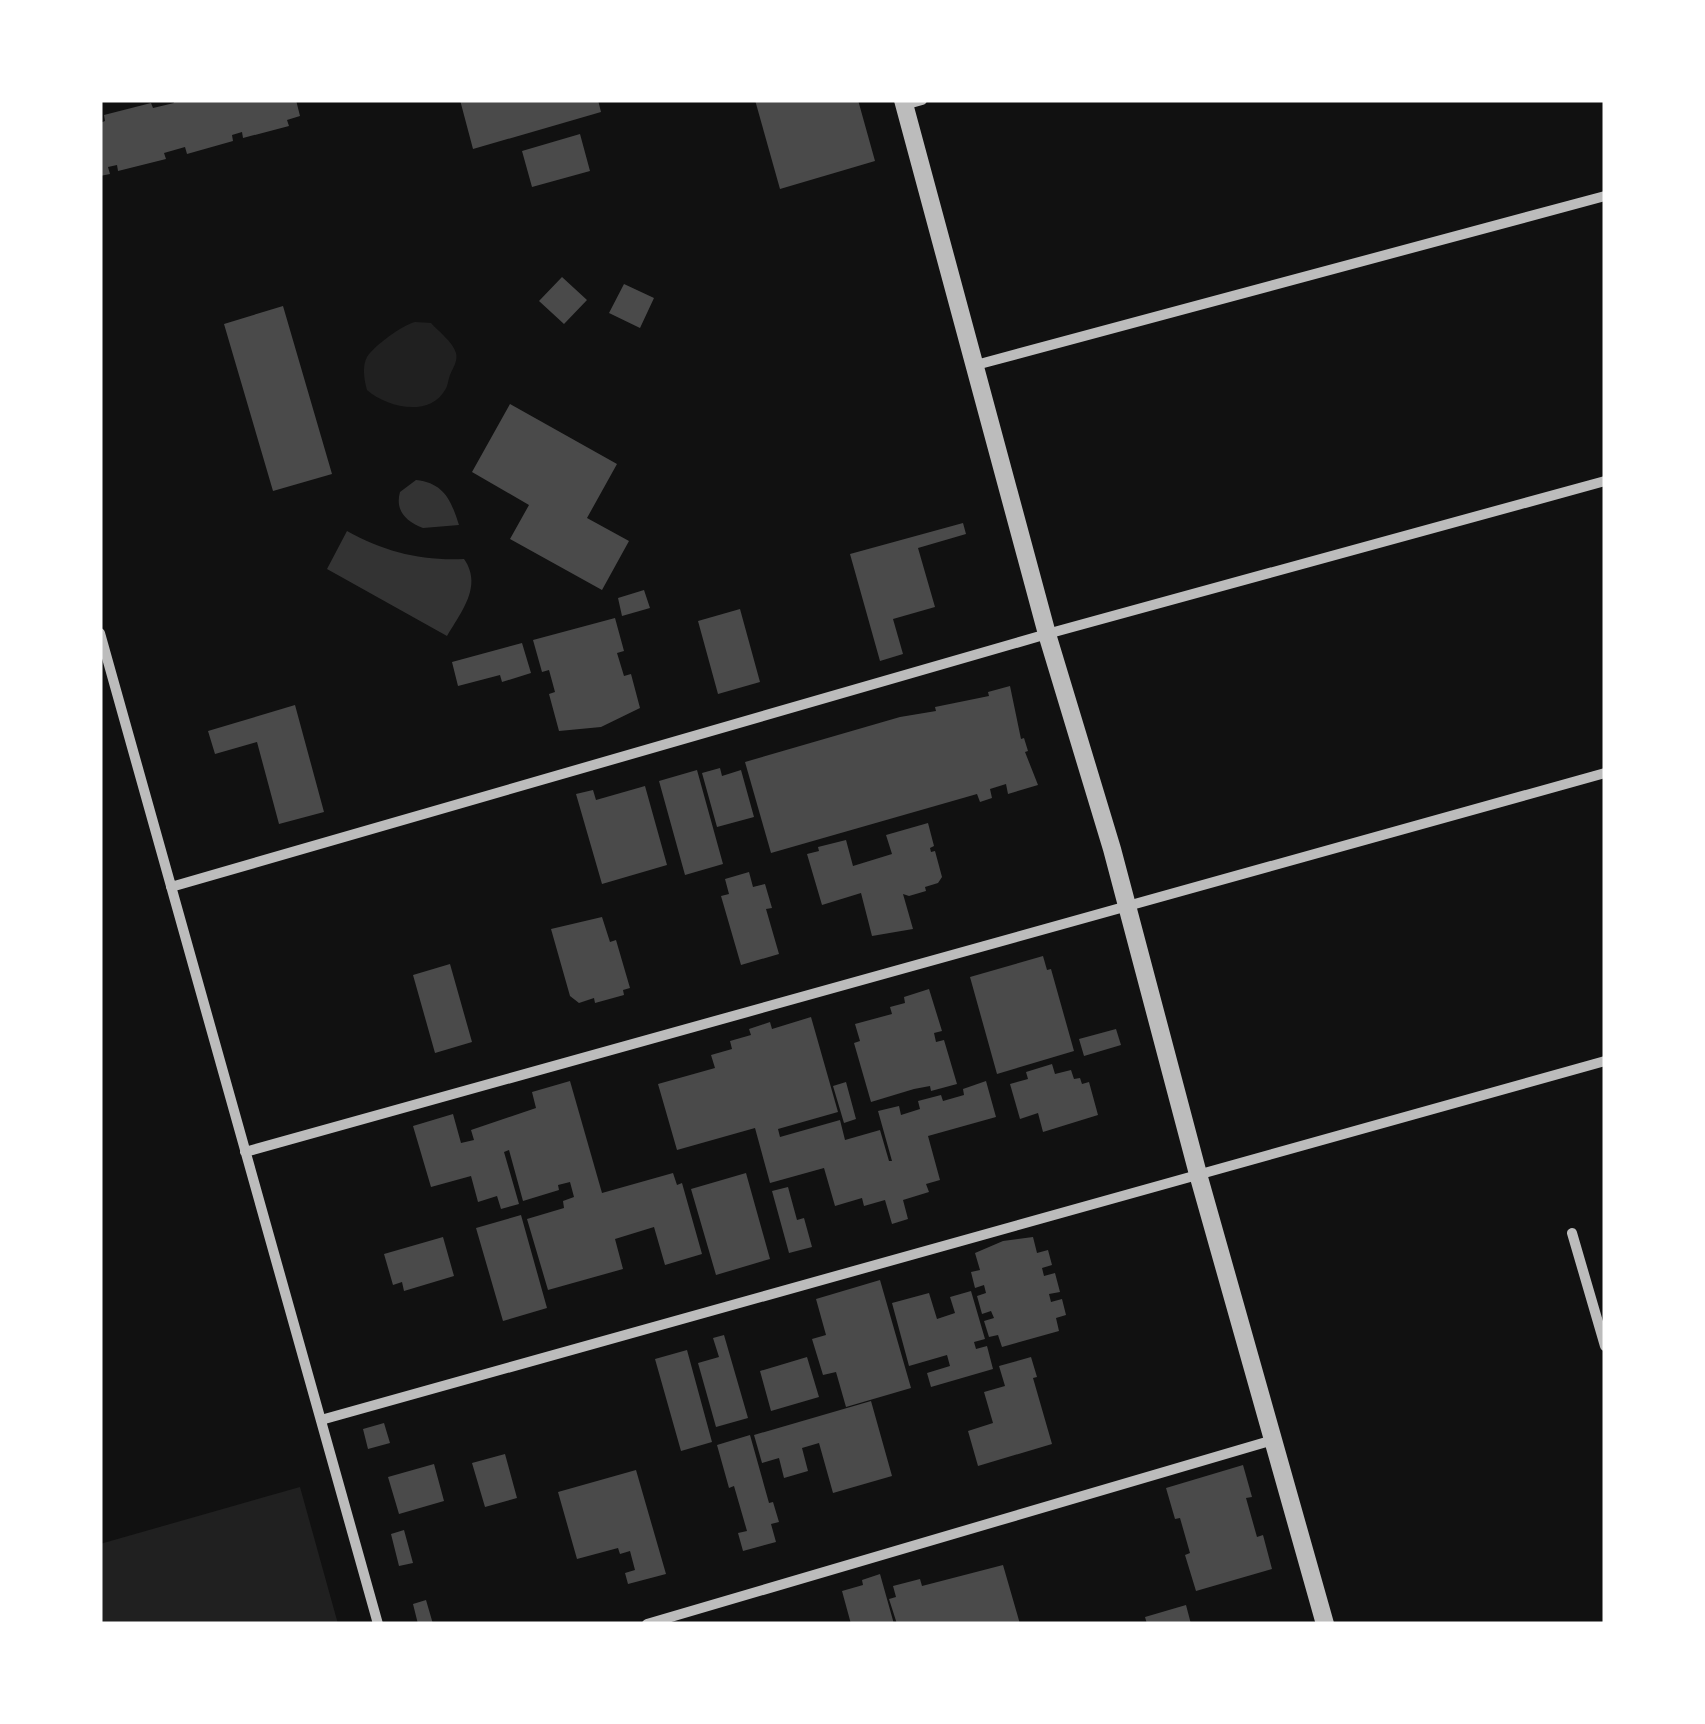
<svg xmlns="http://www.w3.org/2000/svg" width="1705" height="1724" font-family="'Roboto Serif',serif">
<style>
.green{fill:#202020}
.water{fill:#333}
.building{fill:#4a4a4a}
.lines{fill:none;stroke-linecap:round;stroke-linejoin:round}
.minor{stroke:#bcbcbc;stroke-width:10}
.tertiary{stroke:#bcbcbc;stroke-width:18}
</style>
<rect width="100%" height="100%" fill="#111"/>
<path class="green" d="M415,322L431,323C438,331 453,342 456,353C458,361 453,368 450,375C448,380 448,386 445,390C429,418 386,407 367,390C364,380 362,366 367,357C374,346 402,325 415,322Z
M300,1487L338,1624H100V1544Z"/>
<path class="water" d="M416,480C444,483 451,500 459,525L423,528C405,521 395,510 400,492Z
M347,531C385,552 421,561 464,559C483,586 461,612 447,636L327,569Z"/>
<path class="building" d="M173,100H296L300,116L287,120L289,126L243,138L242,132L232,135L233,141L187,154L185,147L164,153L166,159L118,171L117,165L108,167L110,174L100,176V123L105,121L104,115L151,103L153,108L174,103Z
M460,100H598L601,112L473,149Z
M755,100H858L875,161L780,189Z
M580,134L590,171L532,187L522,151Z
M562,277L587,300L564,324L539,301Z
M624,284L654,298L640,328L609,313Z
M283,306L332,474L273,491L224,324Z
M510,404L617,464L587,518L629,541L602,590L510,539L529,505L472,472Z
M963,523L966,534L918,548L935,607L893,619L903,654L880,661L850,554Z
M644,590L650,608L622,616L618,598Z
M740,609L760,682L718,694L698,621Z
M615,618L624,651L617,653L624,676L631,674L640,708L601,727L559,731L549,694L555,692L549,670L542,672L533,640Z
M522,643L531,673L502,682L500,675L458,686L452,662Z
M1010,686L1021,739L1024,738L1028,751L1025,752L1038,785L1008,794L1006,784L990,789L992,798L980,802L977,794L771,853L745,762L900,717L936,711L935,707L989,696L988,692Z
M295,705L324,812L279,824L257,742L215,754L208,731Z
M720,768L722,776L741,770L754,817L717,827L702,773Z
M697,770L723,864L685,875L659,781Z
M645,786L667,865L602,884L576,794L593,790L596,800Z
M928,823L934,846L930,848L931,852L935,851L942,877L938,883L925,887L926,891L909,896L903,894L913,929L872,936L861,893L822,905L807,854L819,851L818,847L846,840L853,866L892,854L886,835Z
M749,872L753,887L765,884L772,908L766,909L779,954L741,965L721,896L729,894L725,879Z
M602,917L610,942L616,940L630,988L623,990L624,995L595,1003L594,998L579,1003L570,996L551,929Z
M1043,956L1047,970L1051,969L1074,1051L997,1074L970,977Z
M450,964L472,1042L435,1053L413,975Z
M929,989L942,1031L934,1033L936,1042L944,1040L957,1084L931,1091L930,1086L914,1089L871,1102L854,1043L860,1041L855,1024L892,1014L890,1007L905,1003L904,997Z
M811,1017L838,1112L778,1129L780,1137L840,1120L845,1140L880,1130L889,1161H892L878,1111L899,1106L901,1115L920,1109L918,1101L941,1095L943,1101L964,1095L963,1089L986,1081L996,1117L928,1136L940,1180L926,1184L929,1192L903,1200L908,1219L892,1224L885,1200L864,1206L862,1198L835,1206L824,1168L770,1183L755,1128L677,1150L658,1084L715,1068L711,1055L732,1049L730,1041L751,1035L749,1029L770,1022L772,1029Z
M1116,1029L1121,1045L1084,1056L1079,1039Z
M1052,1064L1055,1074L1071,1070L1074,1079L1080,1078L1082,1084L1089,1082L1098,1115L1043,1132L1038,1113L1020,1119L1010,1084L1028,1079L1026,1072Z
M570,1081L602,1193L673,1173L677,1185L682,1183L702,1254L665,1265L654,1227L615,1239L623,1269L548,1290L527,1219L564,1208L563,1201L574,1197L570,1182L558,1185L559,1190L523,1201L509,1150L504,1152L519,1204L501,1209L497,1196L478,1202L471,1176L431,1187L413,1126L453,1114L461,1143L474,1140L471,1130L536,1108L532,1092Z
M846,1082L856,1119L844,1123L833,1086Z
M746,1173L770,1259L716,1275L691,1189Z
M788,1187L797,1220L804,1218L812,1247L789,1253L772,1191Z
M521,1215L547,1308L503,1321L476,1228Z
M443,1237L454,1276L404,1291L402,1282L393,1285L384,1254Z
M1033,1237L1037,1253L1048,1250L1052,1265L1042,1268L1044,1276L1055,1273L1060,1292L1049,1294L1051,1302L1062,1299L1066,1315L1056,1318L1059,1331L1002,1347L998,1335L989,1337L984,1321L994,1318L991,1311L982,1314L977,1296L986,1293L984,1285L975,1288L971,1272L980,1270L975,1253L1003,1241Z
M880,1280L911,1388L846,1407L836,1372L823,1375L812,1339L826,1335L816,1299Z
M971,1291L985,1339L974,1342L976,1349L987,1346L993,1369L931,1387L927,1373L950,1366L947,1355L909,1366L892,1303L929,1293L937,1319L955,1313L950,1297Z
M724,1335L748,1418L716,1427L698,1363L719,1357L713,1338Z
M687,1350L712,1442L681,1451L655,1359Z
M807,1357L819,1397L771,1411L760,1371Z
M1031,1357L1037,1377L1033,1378L1052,1444L978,1466L968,1431L993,1423L984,1392L1005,1386L999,1366Z
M871,1401L892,1476L833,1493L819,1443L802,1448L808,1471L784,1478L779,1458L762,1463L754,1435Z
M384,1423L390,1443L368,1449L363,1429Z
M750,1435L769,1503L773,1502L779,1522L771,1524L776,1542L743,1551L738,1533L747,1531L734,1486L729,1488L717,1445Z
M505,1454L517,1498L485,1507L472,1463Z
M434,1464L444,1501L399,1514L388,1477Z
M1243,1465L1252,1497L1246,1498L1257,1537L1263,1535L1272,1569L1196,1591L1185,1555L1190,1553L1180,1518L1175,1519L1166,1488Z
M636,1470L666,1574L628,1584L625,1573L635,1570L630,1551L620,1554L618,1548L577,1559L558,1492Z
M404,1530L413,1563L399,1566L391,1534Z
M1003,1565L1020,1624H897L889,1599L896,1597L893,1586L920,1579L922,1586Z
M880,1574L894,1624H851L842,1591L863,1585L862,1580Z
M426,1600L433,1624H418L413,1604Z
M1186,1605L1191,1624H1147L1145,1617Z"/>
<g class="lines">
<path class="minor" d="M904,105L922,100
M976,365L1605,196
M100,633L378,1624
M171,887L1047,634L1605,481
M245,1152L1605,773
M1572,1233L1605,1346
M321,1420L1605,1061
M647,1624L1273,1440"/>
<path class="tertiary" d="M903,100L1047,634L1112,849L1198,1174L1325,1624"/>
</g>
<rect width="1705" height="1724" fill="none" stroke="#ffffff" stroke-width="205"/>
</svg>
